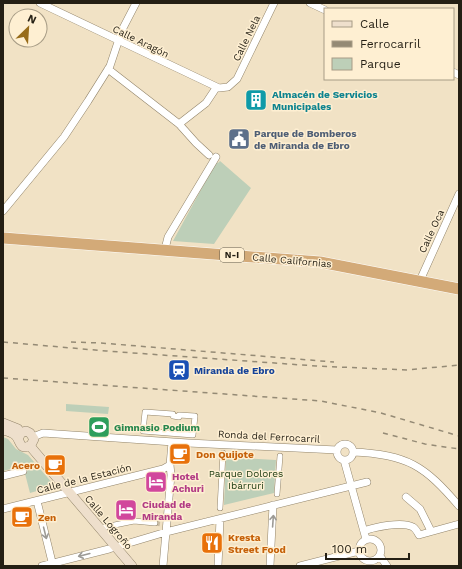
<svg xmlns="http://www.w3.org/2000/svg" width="462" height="569" font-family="'Work Sans',sans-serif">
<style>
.green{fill:#bdcfb8}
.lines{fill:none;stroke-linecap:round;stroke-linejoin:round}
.pedestrian-tunnel{stroke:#c8bba2;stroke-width:5;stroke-dasharray:5 2.5;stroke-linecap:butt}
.pedestrian-casing{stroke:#93856b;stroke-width:6}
.minor-casing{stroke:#93856b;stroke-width:8}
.secondary-casing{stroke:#93856b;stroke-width:10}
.trunk-casing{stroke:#fff;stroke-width:12}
.pedestrian{stroke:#fff;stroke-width:5}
.minor{stroke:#fff;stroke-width:7}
.secondary{stroke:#eedfcc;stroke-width:9}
.trunk{stroke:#d3aa78;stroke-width:11}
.rail{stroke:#948a75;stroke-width:1.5;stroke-dasharray:5 5;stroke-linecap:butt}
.oneway{stroke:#9c9a95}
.labels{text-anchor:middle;stroke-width:3;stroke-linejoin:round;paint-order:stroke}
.shield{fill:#feefd2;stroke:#655d4d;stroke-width:1}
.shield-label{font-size:9px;font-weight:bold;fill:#241f14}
.street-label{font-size:10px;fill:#241f14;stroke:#feefd2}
.culture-label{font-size:10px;font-weight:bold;fill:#0d838f;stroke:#feefd2;text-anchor:start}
.service-label{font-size:10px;font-weight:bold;fill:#4e5e75;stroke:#feefd2;text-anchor:start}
.transit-label{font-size:10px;font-weight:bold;fill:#164399;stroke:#feefd2;text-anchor:start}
.leisure-label{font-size:10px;font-weight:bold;fill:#27864d;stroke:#feefd2;text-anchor:start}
.food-label{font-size:10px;font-weight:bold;fill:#c56008;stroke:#feefd2;text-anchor:start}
.park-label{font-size:10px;fill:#19390f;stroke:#feefd2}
.hotel-label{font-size:10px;font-weight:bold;fill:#b23c85;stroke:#feefd2;text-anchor:start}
</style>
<rect width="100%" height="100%" fill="#f1e2c5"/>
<path class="green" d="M220,161L251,188L214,244L173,241L216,162L218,163Z
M66,404L109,407L108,414L66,411Z
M3,437L8,439L16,449L28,455L54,485V486L30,493L23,466L3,471Z
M226,457L276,460L274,493L224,505Z"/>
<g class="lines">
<path class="pedestrian-tunnel" d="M155,523L161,524"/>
<g class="pedestrian-casing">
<path id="pedestrian" d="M145,412L173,414V416L179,417V415L195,416L193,435L143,431Z
M277,494L280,456
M220,508L223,453
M100,528L134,521L155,523"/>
</g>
<g class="minor-casing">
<path id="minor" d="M40,3L219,88L228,87L237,79L274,3
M310,3L325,10
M108,69L179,124L196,143L209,155
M453,72L459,75
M179,124L206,103L216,88
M3,211L64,137L88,101L110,66L122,30L136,3
M166,245L168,237L216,157
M422,276L459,194
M33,437L43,433L188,443L337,450
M337 452a8 8 0 1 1 16 0a8 8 0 1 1-16 0Z
M353,452C407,454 425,466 459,506
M344,460L366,539
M3,476L23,471
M406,497L420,509L431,531
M37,501L53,566
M3,509L163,469L170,465
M364,531C375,527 402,521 413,527C416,529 417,531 419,535L459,524
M359 550a11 11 0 1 1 22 0a11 11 0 1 1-22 0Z
M380,556L387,566
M42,566L109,549L166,532L367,482
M163,566L171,475L170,465L172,442
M218,566L220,519
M270,566L273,505
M300,566L359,551"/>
</g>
<g class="secondary-casing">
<path id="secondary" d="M3,423L18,429
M3,430C7,431 12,432 15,435C21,440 19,452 31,445L34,439L30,433L26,431L21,433L18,439
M30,446L132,566"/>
</g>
<g class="trunk-casing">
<path id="trunk" d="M3,238L320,262L459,289"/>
</g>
<use href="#pedestrian" class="pedestrian"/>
<use href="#minor" class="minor"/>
<use href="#secondary" class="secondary"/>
<use href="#trunk" class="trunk"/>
<path class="rail" d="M3,342L106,351L316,366L407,370L459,365
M71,342L101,343L334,362
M3,378L321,401L381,413L459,436
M383,433L425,444L459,449"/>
</g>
<defs><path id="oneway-shaft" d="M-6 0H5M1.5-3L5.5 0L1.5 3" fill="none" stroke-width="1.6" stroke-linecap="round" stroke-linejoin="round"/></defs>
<g class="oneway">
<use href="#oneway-shaft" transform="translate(273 521) rotate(-86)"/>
<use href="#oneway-shaft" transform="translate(45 533) rotate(76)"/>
<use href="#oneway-shaft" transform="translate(84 555) rotate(166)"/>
</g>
<defs>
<g id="building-square" transform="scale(1.15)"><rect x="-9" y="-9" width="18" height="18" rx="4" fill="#0f9aa8" stroke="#feefd2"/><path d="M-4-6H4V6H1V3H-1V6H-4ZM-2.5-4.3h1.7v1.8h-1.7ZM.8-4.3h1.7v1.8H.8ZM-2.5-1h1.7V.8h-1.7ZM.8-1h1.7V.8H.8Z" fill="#fff"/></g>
<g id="civic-square" transform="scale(1.15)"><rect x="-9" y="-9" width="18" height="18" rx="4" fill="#5c6f8a" stroke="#feefd2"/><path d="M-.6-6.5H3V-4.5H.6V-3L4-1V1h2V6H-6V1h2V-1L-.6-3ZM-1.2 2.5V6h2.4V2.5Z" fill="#fff"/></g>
<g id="station-square" transform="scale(1.15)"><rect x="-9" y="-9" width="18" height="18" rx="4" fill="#1a4fb4" stroke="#feefd2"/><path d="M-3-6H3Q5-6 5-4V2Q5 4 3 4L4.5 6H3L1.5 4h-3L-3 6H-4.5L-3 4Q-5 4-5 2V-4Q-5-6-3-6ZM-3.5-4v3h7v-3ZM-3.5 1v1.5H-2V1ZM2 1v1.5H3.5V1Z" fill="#fff"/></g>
<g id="stadium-square" transform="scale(1.15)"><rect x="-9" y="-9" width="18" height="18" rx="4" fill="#2e9e5b" stroke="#feefd2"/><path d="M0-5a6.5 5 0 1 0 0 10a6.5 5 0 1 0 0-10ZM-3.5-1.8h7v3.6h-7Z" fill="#fff"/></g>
<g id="cafe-square" transform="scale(1.15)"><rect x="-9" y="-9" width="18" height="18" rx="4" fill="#e8710a" stroke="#feefd2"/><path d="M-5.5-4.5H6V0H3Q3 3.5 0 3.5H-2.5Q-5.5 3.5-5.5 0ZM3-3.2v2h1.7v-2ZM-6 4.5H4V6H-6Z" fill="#fff"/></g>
<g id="hotel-square" transform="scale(1.15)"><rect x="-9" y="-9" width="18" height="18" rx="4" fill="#d1479c" stroke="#feefd2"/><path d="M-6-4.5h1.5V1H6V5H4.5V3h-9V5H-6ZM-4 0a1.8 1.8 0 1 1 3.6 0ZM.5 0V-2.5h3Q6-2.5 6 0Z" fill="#fff"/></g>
<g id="restaurant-square" transform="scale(1.15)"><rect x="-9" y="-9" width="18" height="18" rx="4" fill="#e8710a" stroke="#feefd2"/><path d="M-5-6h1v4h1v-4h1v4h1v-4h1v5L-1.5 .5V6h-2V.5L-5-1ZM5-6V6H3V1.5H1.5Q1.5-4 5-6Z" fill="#fff"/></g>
</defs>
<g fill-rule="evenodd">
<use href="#building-square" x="256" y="100"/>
<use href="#civic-square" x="239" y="139"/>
<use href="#station-square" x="179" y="370"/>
<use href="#stadium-square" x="99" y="427"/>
<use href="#cafe-square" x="180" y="454"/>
<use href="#cafe-square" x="55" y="465"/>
<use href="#hotel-square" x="156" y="482"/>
<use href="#hotel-square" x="126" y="510"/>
<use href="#cafe-square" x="22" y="517"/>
<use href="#restaurant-square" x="212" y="543"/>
</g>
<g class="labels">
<rect class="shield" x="220" y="248" width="24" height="14" rx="3"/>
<g class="shield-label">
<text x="232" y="258">N-I</text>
</g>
<g class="street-label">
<text transform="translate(246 38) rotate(-64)" y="4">Calle Nela</text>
<text transform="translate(141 41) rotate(26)" y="4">Calle Aragón</text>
<text transform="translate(431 231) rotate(-65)" y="4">Calle Oca</text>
<text transform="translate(292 260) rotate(5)" y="4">Calle Californias</text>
<text transform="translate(269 436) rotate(3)" y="4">Ronda del Ferrocarril</text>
<text transform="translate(84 478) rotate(-14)" y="4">Calle de la Estación</text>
<text transform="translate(109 522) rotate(50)" y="4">Calle Logroño</text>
</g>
<g class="culture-label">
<text x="272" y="98">Almacén de Servicios<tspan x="272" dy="12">Municipales</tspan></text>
</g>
<g class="service-label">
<text x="254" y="137">Parque de Bomberos<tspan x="254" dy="12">de Miranda de Ebro</tspan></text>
</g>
<g class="transit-label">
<text x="194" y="374">Miranda de Ebro</text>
</g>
<g class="leisure-label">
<text x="114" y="431">Gimnasio Podium</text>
</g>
<g class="food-label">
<text x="196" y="458">Don Quijote</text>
<text x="40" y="469" text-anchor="end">Acero</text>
<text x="38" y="521">Zen</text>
<text x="228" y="541">Kresta<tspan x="228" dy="12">Street Food</tspan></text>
</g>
<g class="park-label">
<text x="246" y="477">Parque Dolores<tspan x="246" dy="12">Ibárruri</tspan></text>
</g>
<g class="hotel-label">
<text x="172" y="480">Hotel<tspan x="172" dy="12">Achuri</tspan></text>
<text x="142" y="508">Ciudad de<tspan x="142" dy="12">Miranda</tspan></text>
</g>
</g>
<rect width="462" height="569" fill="none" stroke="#241f14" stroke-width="8"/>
<rect x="324" y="8" width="130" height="72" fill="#feefd2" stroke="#a79c86"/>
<rect x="332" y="21" width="20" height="6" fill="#eedfcc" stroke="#a79c86"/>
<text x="360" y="28" font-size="12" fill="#241f14">Calle</text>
<rect x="332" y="41" width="20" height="6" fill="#948a75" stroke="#a79c86"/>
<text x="360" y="48" font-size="12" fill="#241f14">Ferrocarril</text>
<rect x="332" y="58" width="20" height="12" fill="#bdcfb8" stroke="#a79c86"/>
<text x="360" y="68" font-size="12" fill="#241f14">Parque</text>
<g transform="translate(28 28) rotate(25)"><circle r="19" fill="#feefd2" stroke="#a79c86"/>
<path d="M0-3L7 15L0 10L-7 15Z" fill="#986c1a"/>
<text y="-6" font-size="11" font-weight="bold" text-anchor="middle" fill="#241f14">N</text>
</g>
<path d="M326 553v6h83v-6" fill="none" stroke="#241f14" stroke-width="2"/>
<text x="332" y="553" font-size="12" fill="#241f14" stroke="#feefd2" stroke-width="3" paint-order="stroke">100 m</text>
</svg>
